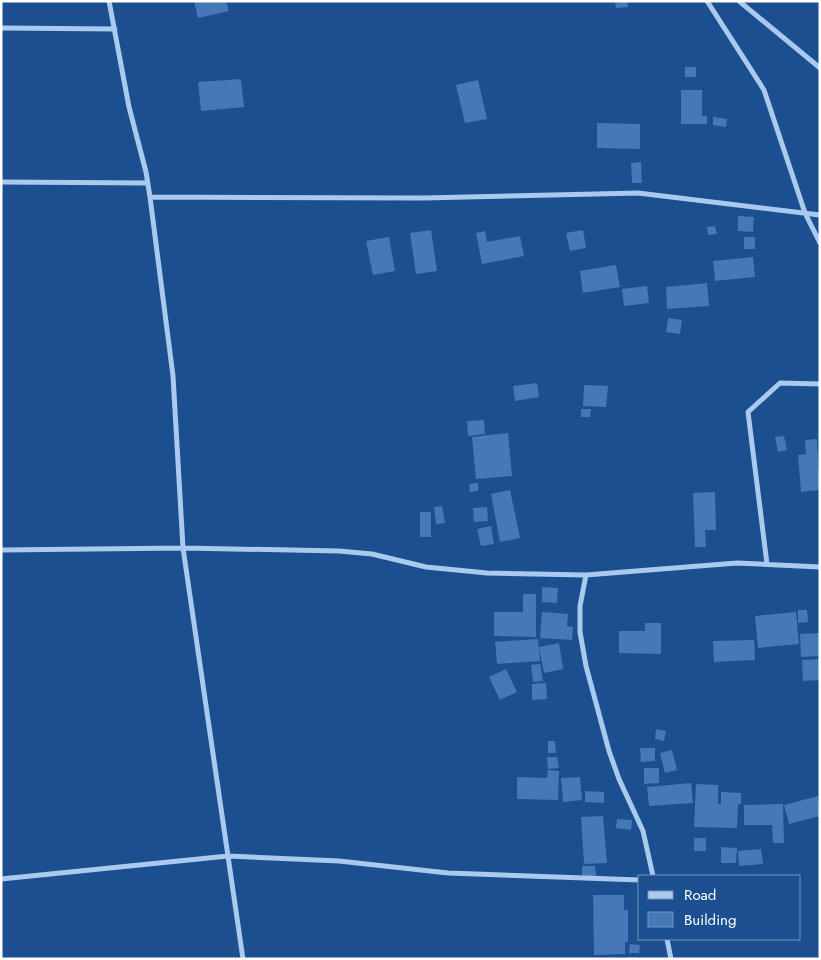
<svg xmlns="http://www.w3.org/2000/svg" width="821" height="960" font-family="Jost,sans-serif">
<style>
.building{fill:#4478b7}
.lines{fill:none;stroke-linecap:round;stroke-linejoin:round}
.minor{stroke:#a9c9ee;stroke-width:5}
</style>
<rect width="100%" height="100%" fill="#1b4f8f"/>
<path class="building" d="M194,1H226L229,11L198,18Z
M615,1H627L628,7L616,8Z
M685,67H696V77H685Z
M241,79L244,107L201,111L198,82Z
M478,80L487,119L465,123L456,85Z
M681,90H702V116H707V124H681Z
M713,117L727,119L726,127L713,125Z
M597,123L640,124V149L597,148Z
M641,162L642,183H632L631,163Z
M738,216L754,217L753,232L738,231Z
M715,226L717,234L708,235L707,227Z
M431,230L437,271L416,274L410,233Z
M583,230L586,248L570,251L566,233Z
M485,231L487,242L520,236L524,256L482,264L476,233Z
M389,237L395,271L373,275L366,241Z
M744,237H755V249H744Z
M753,257L755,277L715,281L713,261Z
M616,265L620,287L583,293L580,271Z
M707,283L709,306L667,309L666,287Z
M647,286L649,303L624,306L622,289Z
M668,318L682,320L680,334L666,332Z
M537,383L539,397L515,401L513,386Z
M584,385L608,386L606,407L583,406Z
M581,409H591L590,417H581Z
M484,420L485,434L468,436L467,421Z
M508,433L512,476L476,479L472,437Z
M784,436L787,450L778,452L775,437Z
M817,439L820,490L801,492L798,455L806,454L805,440Z
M478,483V491L470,492L469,484Z
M510,490L520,538L500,542L491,494Z
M715,492L716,530H705L706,547H695L693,493Z
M442,506L445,523L436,524L434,507Z
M487,507L488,521L474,522L473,508Z
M420,512H431V537H420Z
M491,526L494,544L481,546L477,529Z
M542,587L558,588L557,603L542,602Z
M523,594H536V637L494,636V612H523Z
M798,610H807L808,622L798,623Z
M542,612L568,614L567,626L573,627L572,640L540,638Z
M796,612L799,644L758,648L755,616Z
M645,623H661V654L619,653V631H645Z
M820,633V656L801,657L800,634Z
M538,639L540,661L497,664L495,642Z
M754,640L755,660L714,662L713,641Z
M559,643L563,669L544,673L539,647Z
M820,659V680L803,681L802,660Z
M540,664L543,681L533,682L531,665Z
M506,669L517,692L500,700L489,677Z
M546,683L547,699L532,700V684Z
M656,729L666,731L664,741L655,739Z
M548,741H555L556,753H548Z
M640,748H655V761L641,762Z
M672,750L677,770L665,773L660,753Z
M547,757H557L559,768L548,769Z
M644,768H659V783L644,784Z
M548,770L559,771L558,800L517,799V777L547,778Z
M580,777L582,800L563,802L561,778Z
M691,783L693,803L649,806L647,787Z
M696,784L718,785V804H721V792L741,793V804H738L737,828L694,827Z
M585,791L604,792V803L585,802Z
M818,796L820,816L789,824L784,805Z
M783,804L784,843H773L772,825H744V805Z
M603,816L607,863L584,864L581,817Z
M617,819L632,820L631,830L616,828Z
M694,838H706V851H694Z
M721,847L737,848L736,863H721Z
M761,849L763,864L739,866L738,851Z
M582,866H595L596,877L582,878Z
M593,895H624V910H628V942H625V954L594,955Z
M630,944L640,945L639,953H629Z"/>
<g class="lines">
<path class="minor" d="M109,1L129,107L146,172L150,197L173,376L183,548L243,959
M707,1L764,90L805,213L820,243
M739,1L820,68
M1,28L115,29
M1,182L148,183
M150,197L423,198L638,193L820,215
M1,550L183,548L339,551L372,554L426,567L487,573L586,575L737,563L820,567
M767,564L748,412L780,383L820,384
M586,575L580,606V632L586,666L609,751L619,779L643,831L653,876
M1,879L228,856L339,861L448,873L640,880
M667,939L671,959"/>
</g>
<rect width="821" height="960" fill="none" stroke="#ffffff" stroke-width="5"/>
<rect x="638" y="875" width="162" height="65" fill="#1b4f8f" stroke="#7695bc"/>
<rect x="648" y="891" width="25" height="8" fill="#a9c9ee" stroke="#7695bc"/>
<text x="684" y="900" font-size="15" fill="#ffffff">Road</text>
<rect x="648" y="912" width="25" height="15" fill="#4478b7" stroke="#7695bc"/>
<text x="684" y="925" font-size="15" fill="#ffffff">Building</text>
</svg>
